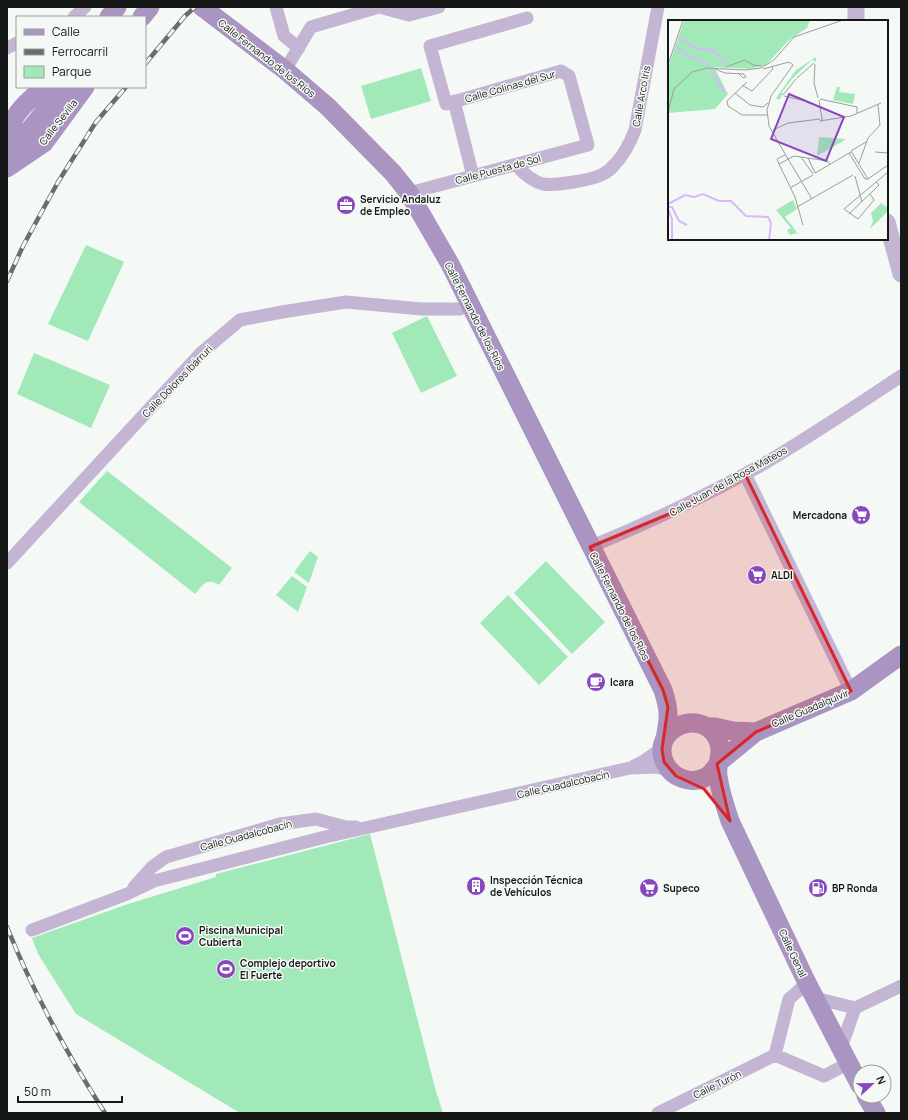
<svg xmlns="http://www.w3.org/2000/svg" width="908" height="1120" font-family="Manrope,sans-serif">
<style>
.green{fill:#a1e9b8}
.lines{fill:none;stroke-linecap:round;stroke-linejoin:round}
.minor{stroke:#c4b5d4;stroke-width:13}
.tertiary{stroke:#c4b5d4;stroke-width:17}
.secondary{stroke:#aa94c1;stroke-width:19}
.rail-casing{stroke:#6a6d6b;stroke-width:4.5}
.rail{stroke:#f4f9f5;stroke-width:3;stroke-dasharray:9;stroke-linecap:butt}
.marked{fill:#d62828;fill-opacity:0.2;stroke:#d62828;stroke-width:3;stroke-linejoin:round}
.labels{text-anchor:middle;stroke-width:3;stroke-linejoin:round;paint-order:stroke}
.street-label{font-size:10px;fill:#161817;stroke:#f4f9f5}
.poi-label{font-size:10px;font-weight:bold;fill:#161817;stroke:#f4f9f5;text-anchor:start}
.inset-river{fill:none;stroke:#dab7fd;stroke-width:2}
.inset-road{fill:none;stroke:#9b9f9c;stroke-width:1}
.view{fill:#8847bc;fill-opacity:0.15;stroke:#8847bc;stroke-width:2}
.inset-edge{fill:none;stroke:#161817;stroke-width:2}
</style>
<rect width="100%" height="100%" fill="#f4f9f5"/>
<path class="green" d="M421,68L431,101L371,119L361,86Z
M86,245L124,262L88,341L48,324Z
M427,316L457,376L421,393L392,333Z
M34,353L110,385L91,428L17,394Z
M107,471L232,568L219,585C206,577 203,585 195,594L79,502Z
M310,551L318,557L309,583L294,572Z
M546,561L605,622L572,654L514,593Z
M292,576L307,587L298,612L276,595Z
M508,595L568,657L539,685L480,623Z
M370,834L435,1088L443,1113H240L76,1014L38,954L32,938L125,905L216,877V874Z"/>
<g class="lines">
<path class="minor" d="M276,7L284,36L299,48
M74,17L85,7
M7,48L17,43
M285,70L311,27L379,7L409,15L439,7
M454,101L473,176
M516,165C523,173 531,181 543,184C555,186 593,180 603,174C607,172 612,168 615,164C625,154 630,143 635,130L658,7
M409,193L588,145L569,76L561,71L446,104L430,46L527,18
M745,474L851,691
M590,547C648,523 705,496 760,466C808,438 854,407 901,376
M7,563L201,353L240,320L282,312L346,302L422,309H460L471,305
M634,766L644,761L662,748
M134,887L152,867L166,857L280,824L316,819L346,827H356
M32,930L127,894L154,881L325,837L630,768L657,767L668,770
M815,998L855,1008L901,986
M841,1048L855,1008
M775,1055L824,1076L849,1063
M658,1113L775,1055L789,999L807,983"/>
<path class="tertiary" d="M856,7V21
M887,222L901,274"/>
<path class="secondary" d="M202,7L285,70L328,107L393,173L409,193L450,264L663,690C670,712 669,717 665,739
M109,17L117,7
M142,17L150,7
M43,139C41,141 39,144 36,145C23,151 10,138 12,125C13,113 35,95 44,87
M11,152L22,139L65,87
M7,168L44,143L85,87
M707,727H715L733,731L756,732
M718,763L756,732L851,691L901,655
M717,766C713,770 710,775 706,777C691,785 672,778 665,763C649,730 700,706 717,738C724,751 716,763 718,776C720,792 725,806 730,821L807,983L860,1085
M866,1096L876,1113"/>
<g class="rail-casing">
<path id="rail" d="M145,64L185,16L195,7
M7,281L23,246L58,182L96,122L126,87
M7,927C33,992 67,1054 105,1113"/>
</g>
<use href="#rail" class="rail"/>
</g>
<path class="marked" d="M745,474L851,691L756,732L717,764L730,821L704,789L676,776L664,762L662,749L668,707L663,690L590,547L669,514Z"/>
<defs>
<g id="office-disc" transform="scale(1)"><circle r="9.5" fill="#8847bc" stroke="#f4f9f5"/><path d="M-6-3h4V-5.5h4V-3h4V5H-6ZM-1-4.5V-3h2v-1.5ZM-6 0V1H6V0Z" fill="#fff"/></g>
<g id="supermarket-disc" transform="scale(1)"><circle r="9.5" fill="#8847bc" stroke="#f4f9f5"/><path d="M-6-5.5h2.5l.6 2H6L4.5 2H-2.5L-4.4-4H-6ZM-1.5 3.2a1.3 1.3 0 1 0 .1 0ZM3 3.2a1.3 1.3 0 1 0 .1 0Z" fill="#fff"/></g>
<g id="cafe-disc" transform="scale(1)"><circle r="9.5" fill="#8847bc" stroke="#f4f9f5"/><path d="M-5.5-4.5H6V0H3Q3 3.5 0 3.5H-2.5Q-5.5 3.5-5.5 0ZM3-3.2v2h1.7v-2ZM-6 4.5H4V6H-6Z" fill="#fff"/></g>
<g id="building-disc" transform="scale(1)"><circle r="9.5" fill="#8847bc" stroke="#f4f9f5"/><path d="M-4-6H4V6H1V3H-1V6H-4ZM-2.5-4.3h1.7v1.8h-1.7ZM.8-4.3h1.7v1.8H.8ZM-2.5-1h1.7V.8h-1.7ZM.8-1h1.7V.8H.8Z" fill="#fff"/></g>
<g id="fuel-disc" transform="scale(1)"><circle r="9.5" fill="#8847bc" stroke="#f4f9f5"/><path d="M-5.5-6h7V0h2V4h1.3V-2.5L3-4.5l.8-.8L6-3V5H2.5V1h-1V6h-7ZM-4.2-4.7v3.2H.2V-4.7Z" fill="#fff"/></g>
<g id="stadium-disc" transform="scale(1)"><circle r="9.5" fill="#8847bc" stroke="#f4f9f5"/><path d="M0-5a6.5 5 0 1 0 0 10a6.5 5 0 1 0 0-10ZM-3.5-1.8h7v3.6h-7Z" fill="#fff"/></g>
</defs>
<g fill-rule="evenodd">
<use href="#office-disc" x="346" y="205"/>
<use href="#supermarket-disc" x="861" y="515"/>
<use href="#supermarket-disc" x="757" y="575"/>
<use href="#cafe-disc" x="596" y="682"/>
<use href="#building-disc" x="476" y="886"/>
<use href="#supermarket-disc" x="649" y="888"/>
<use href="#fuel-disc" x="818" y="888"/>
<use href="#stadium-disc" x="185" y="936"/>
<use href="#stadium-disc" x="226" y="969"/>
</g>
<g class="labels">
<g class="street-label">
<text transform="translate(267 58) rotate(38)" y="4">Calle Fernando de los Ríos</text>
<text transform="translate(510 86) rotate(-16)" y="4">Calle Colinas del Sur</text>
<text transform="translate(641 96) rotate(-80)" y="4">Calle Arco Iris</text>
<text transform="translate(58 122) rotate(-52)" y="4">Calle Sevilla</text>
<text transform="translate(498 169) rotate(-15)" y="4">Calle Puesta de Sol</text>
<text transform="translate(475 316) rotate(63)" y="4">Calle Fernando de los Ríos</text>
<text transform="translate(177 381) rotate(-46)" y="4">Calle Dolores Ibárruri</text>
<text transform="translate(728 481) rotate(-29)" y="4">Calle Juan de la Rosa Mateos</text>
<text transform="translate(620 606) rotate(63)" y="4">Calle Fernando de los Ríos</text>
<text transform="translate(810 708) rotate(-23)" y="4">Calle Guadalquivir</text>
<text transform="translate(563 784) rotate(-13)" y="4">Calle Guadalcobacín</text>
<text transform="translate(246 835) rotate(-15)" y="4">Calle Guadalcobacín</text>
<text transform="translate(793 953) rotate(65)" y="4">Calle Genal</text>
<text transform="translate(717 1084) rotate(-26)" y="4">Calle Turón</text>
</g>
<g class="poi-label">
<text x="360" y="203">Servicio Andaluz<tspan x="360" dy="12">de Empleo</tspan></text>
<text x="847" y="519" text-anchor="end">Mercadona</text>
<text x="771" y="579">ALDI</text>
<text x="610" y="686">Icara</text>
<text x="490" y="884">Inspección Técnica<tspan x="490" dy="12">de Vehículos</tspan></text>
<text x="663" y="892">Supeco</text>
<text x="832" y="892">BP Ronda</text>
<text x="199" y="934">Piscina Municipal<tspan x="199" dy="12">Cubierta</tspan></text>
<text x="240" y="967">Complejo deportivo<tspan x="240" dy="12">El Fuerte</tspan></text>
</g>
</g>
<g transform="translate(668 20)">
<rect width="220" height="220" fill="#f4f9f5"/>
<path d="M16,0H142L139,8L121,20L98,45L81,49L46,47L60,74L47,89L0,93V48ZM148,37V42L144,40L125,58L114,72L115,74L111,80L108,78L128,50ZM169,67H172L171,72L187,74L185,84L165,80ZM151,117L177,119V120L149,136ZM125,180L129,189L117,197L128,211L131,217L128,213L122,215L119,210L123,208L108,190ZM213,183L220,188V191L202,209L205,201L203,193Z" fill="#a1e9b8"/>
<path class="inset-river" d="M11,17L28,28L46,31L58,44M8,26L16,33L40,45M43,50L56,72M0,184L17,175L26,177L35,174L51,181H63L78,196L100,197L103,203L101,220M0,187H4L11,201L19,205M0,189L4,199V220"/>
<path class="inset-road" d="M147,44L146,63L150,78M0,45L15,0M58,47L77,40L85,45L94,46M47,49L57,53L76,54L78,57L75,58L71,54M95,49L121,42L125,45L103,76L99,90L101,106L120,139M129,58L146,43M79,62L59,81L60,86L74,95H99M74,65L84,71L105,49L104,46M67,73L82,85L95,87L100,83M115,75L128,59M116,76L138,81M152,79L189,87V93M151,80L154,99M0,92L6,69L24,52L39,48L77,50L93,48L106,40L126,17L175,0M155,99L152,101L183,96L213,83M105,110L120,103L152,99M183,131L198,122M183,131L200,159M207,132L220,133M181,133L197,159H200M117,135L109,139L111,144L126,136L160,141L162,145M133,137L145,154M140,138L147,153M120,139L144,179M191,143L200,118L212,105L210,85M111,144L127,177L135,205M147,153L183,132M187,156L194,182M200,159L220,145M122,168L145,155M202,174L206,180L190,199L176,189L220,152M129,187L185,155M181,194L211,165L208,162"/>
<path class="view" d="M121,74L176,97L158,141L103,119Z"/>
<rect width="220" height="220" class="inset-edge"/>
</g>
<rect width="908" height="1120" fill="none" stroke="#161817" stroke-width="16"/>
<rect x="16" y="16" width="130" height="72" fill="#f4f9f5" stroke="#9b9f9c"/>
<rect x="24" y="29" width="20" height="6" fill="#aa94c1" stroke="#9b9f9c"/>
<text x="52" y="36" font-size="12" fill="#161817">Calle</text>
<rect x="24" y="49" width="20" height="6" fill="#6a6d6b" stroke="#9b9f9c"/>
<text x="52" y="56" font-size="12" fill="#161817">Ferrocarril</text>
<rect x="24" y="66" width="20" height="12" fill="#a1e9b8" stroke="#9b9f9c"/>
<text x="52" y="76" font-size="12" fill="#161817">Parque</text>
<g transform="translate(872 1084) rotate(68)"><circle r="19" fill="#f4f9f5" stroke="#9b9f9c"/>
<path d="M0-3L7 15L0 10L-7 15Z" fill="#8847bc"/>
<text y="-6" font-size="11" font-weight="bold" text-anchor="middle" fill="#161817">N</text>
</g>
<path d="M18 1096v6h104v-6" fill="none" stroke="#161817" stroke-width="2"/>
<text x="24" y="1096" font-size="12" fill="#161817" stroke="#f4f9f5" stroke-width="3" paint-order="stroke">50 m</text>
</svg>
